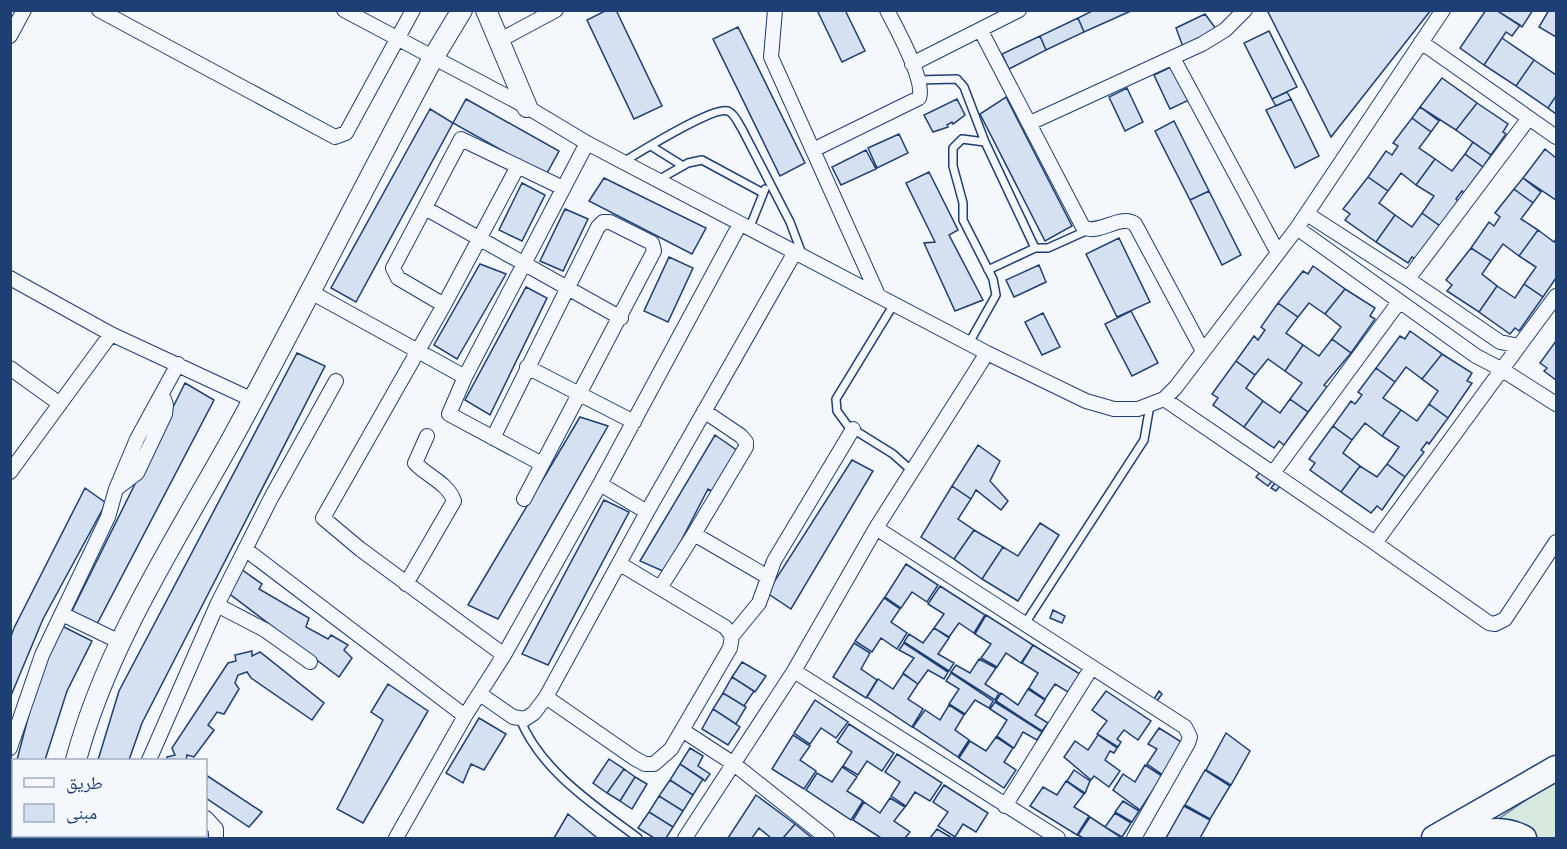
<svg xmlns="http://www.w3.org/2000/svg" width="1567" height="849" font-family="Figtree,'Noto Naskh Arabic',sans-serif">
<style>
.green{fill:#d7e8df;stroke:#687fa3;stroke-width:1.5}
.building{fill:#d5e0f0;stroke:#1d3f73;stroke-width:1.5}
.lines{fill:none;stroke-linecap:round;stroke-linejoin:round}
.lane-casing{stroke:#1d3f73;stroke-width:10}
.street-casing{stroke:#1d3f73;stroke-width:16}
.secondary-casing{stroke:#1d3f73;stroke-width:22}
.highway-casing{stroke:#1d3f73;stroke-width:27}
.lane{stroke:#f4f7fb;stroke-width:7}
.street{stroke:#f4f7fb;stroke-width:14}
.secondary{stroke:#f4f7fb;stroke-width:20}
.highway{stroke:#f4f7fb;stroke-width:24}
</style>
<rect width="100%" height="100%" fill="#f4f7fb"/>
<path class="green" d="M1556,779V838H1471Z"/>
<path class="building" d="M607,10H616L662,106L634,119L587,20Z
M817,10H845L865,51L842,62Z
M1094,10H1133L1084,32L1078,18Z
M1267,10H1431L1331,137Z
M1486,10H1496L1520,25L1512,36L1506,32L1484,65L1460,48Z
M1496,10H1533L1522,27Z
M1549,10H1556V37L1539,27Z
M1205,14L1216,29L1183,47L1176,28Z
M1078,18L1084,32L1046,50L1040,36Z
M738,27L805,163L780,176L713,39Z
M1269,31L1297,87L1272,99L1244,43Z
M1040,36L1046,50L1009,69L1002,54Z
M1502,38L1534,60L1516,86L1484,65Z
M1534,60L1556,75V96L1548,108L1516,86Z
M1173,66L1189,100L1170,109L1154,75Z
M1442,78L1477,103L1456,130L1420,107Z
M1127,88L1143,122L1125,131L1109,97Z
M1287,92L1291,99L1276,106L1272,99Z
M1556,96V114L1548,108Z
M1006,97L1072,226L1045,241L980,114Z
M466,99L559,151L546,175L453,123Z
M957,99L965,115L953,124L952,122L947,125L948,127L933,132L924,115Z
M1291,99L1319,156L1295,168L1266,110Z
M1477,103L1508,124L1503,132L1506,134L1491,155L1456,130Z
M1420,107L1439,121L1431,132L1412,118Z
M430,109L453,123L356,302L331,288Z
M1412,118L1431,132L1419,148L1435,159L1416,185L1401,173L1388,191L1368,177L1386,151L1392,155L1398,146L1393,143Z
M1174,121L1209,191L1190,200L1155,131Z
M899,134L908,153L877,168L868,148Z
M1473,142L1491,155L1483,167L1465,154Z
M1545,149L1556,158V200L1523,178Z
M866,150L876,169L841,185L832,167Z
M1465,154L1483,167L1464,193L1462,191L1456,199L1458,201L1440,226L1422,213L1434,196L1416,185L1435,159L1452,171Z
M929,172L958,230L949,235L983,300L955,311L924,243L935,242L906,183Z
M1368,177L1388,191L1379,203L1395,215L1376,242L1345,220L1350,214L1343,209Z
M604,178L706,228L692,254L589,201Z
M1523,178L1541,192L1533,203L1514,189Z
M522,183L545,195L522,241L499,230Z
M1514,189L1533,203L1521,219L1538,230L1519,256L1503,244L1491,261L1471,248L1489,222L1494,226L1500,217L1495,213Z
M1209,191L1241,255L1222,265L1190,200Z
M565,209L588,219L563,271L540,261Z
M1422,213L1440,226L1416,259L1412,257L1408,263L1376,242L1395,215L1412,227Z
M1538,230L1554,242L1556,239V278L1543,297L1524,284L1536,267L1519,256Z
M1119,238L1150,302L1117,317L1086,254Z
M1471,248L1491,261L1482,274L1497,286L1479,312L1447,291L1452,285L1446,280Z
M669,257L693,268L668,322L644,311Z
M480,264L506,274L457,359L434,345Z
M1039,265L1046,282L1014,297L1006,280Z
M1313,266L1345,289L1325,314L1309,303L1298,317L1278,303L1303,271L1308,274Z
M1524,284L1543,297L1519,331L1515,328L1510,334L1479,312L1497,286L1515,298Z
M526,287L547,298L490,415L465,400Z
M1345,289L1375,308L1370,316L1375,319L1351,353L1332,339L1341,327L1325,314Z
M1278,303L1298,317L1286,333L1303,345L1285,371L1268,359L1255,375L1236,361L1254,336L1258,340L1265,330L1261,327Z
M1131,311L1158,363L1132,376L1105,324Z
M1043,313L1060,347L1042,355L1025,322Z
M1410,331L1442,354L1422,379L1406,367L1395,382L1376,368L1400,336L1405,339Z
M1332,339L1351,353L1324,385L1327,387L1308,412L1290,399L1302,383L1285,371L1303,345L1319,356Z
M1556,341V380L1544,371L1547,368L1540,363Z
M297,353L325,366L142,723L129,760H98L119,691Z
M1442,354L1472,373L1467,381L1472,383L1448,418L1429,404L1438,391L1422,379Z
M1236,361L1255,375L1246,388L1263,401L1244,427L1213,405L1218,398L1212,394Z
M1376,368L1395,382L1383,398L1401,410L1382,436L1365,423L1352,440L1333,426L1351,401L1355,404L1362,395L1358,392Z
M185,383L214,400L97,624L71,613Z
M1290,399L1308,412L1284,445L1279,441L1274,448L1244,427L1263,401L1280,413Z
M1429,404L1448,418L1429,444L1427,442L1421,450L1424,452L1405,477L1387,464L1399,447L1382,436L1401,410L1417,421Z
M580,417L608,426L498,619L468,605Z
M1333,426L1352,440L1343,453L1360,466L1341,492L1310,470L1315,463L1309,459Z
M715,435L738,451L717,494L708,489L665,572L640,561Z
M978,445L1000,461L990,481L1008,501L1001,510L976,490L971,499L952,486Z
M852,460L873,471L791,609L767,593Z
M1387,464L1405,477L1382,510L1377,506L1371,513L1341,492L1360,466L1377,477Z
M1260,472L1272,481L1268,486L1256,477Z
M1275,483L1280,486L1276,491L1271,488Z
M952,486L971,499L958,519L974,530L954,559L921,537Z
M85,488L106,503L43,619L10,698V639L14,628Z
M604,500L629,512L548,665L522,654Z
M1040,523L1059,535L1018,601L982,579L1003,547L1018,556Z
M974,530L1003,547L982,579L954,559Z
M906,564L938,585L927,602L912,592L901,608L885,597Z
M241,569L262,584L259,589L309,618L306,627L328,639L331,635L348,645L344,650L352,658L339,677L227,592Z
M940,586L985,615L974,633L959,623L949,637L934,628L944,614L928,604Z
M884,598L900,609L891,622L907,633L897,649L881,638L872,652L855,641Z
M1053,610L1065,616L1062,623L1050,618Z
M986,615L1033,645L1021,663L1006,653L997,667L981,658L991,644L975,634Z
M62,626L92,641L67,691L45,760H17L41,668Z
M934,628L949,638L938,654L954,663L949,671L904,642L909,634L923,643Z
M854,643L870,653L861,669L877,680L866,698L833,677Z
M904,643L948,672L944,679L928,670L918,684L903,673L914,658L899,650Z
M1033,645L1080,674L1068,692L1055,684L1045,699L1029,688L1038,673L1022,663Z
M252,651V656L260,652L324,703L312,720L251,678L247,672L238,675L235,683L239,689L224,714L217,712L208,725L214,730L194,757L187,755L186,760H168L167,757L175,755L172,748L228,663L236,661L235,655Z
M979,659L996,668L985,684L999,693L995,700L951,672L956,665L970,673Z
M742,662L766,676L755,692L732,677Z
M951,673L993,701L989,708L975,700L965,714L949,704L959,689L946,681Z
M903,674L918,684L908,699L923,709L912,727L867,697L878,679L893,689Z
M732,677L754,691L744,706L723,693Z
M388,684L428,711L363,823L337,809L383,720L371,712Z
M1028,689L1045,700L1035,715L1048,723L1042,731L996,701L1001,693L1018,705Z
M1106,691L1151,721L1138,740L1124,730L1117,739L1121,742L1118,747L1097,734L1107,721L1092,710Z
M1159,691L1162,694L1157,701L1154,699Z
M723,693L746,707L736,724L713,709Z
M815,700L848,722L836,738L821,728L810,744L794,733Z
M995,702L1042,732L1037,740L1023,732L1014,748L997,736L1007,720L990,709Z
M949,705L964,715L955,730L969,740L958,757L913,727L925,710L940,720Z
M713,709L740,727L728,745L702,729Z
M479,718L506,734L484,770L471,764L463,783L446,773Z
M849,724L894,753L882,771L867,761L858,775L843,766L852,752L837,742Z
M1159,728L1183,743L1163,775L1147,764L1157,749L1148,744Z
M1226,733L1250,751L1231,785L1206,770Z
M793,735L810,746L800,760L816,771L804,789L772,769Z
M1098,735L1117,748L1114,753L1110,751L1105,760L1120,771L1109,787L1094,776L1091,780L1064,757L1075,741L1088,750Z
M996,737L1013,748L1004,762L1016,770L1004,788L959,758L970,741L986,751Z
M690,748L703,756L698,766L710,774L705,781L680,764Z
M897,754L942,783L930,801L915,792L906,806L891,796L900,782L885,772Z
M609,759L624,769L607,793L593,783Z
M680,764L703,779L693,795L670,780Z
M1145,765L1162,776L1140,810L1113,790L1123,774L1135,782Z
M842,767L857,777L847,791L863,801L851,820L806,790L817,773L832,782Z
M624,769L635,777L620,801L607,793Z
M1074,770L1090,781L1085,793L1067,781Z
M1205,770L1230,786L1210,819L1185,805Z
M206,775L262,812L249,827L206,798Z
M635,777L647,784L632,809L620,801Z
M670,780L693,795L683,811L659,796Z
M1066,781L1084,794L1074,807L1089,816L1077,835L1030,806L1043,787L1057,795Z
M944,785L988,813L976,832L963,824L955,837L938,826L948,812L933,802Z
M12,792L14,836H36V838H10Z
M756,795L795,824L783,838H771L759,828L752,838H728Z
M659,796L683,811L673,827L649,812Z
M890,798L905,807L894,821L910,832L905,838H881L853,820L864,802L880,813Z
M1123,801L1139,811L1132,822L1115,812Z
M1184,806L1210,820L1200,838H1166Z
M649,812L673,827L666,838H654L638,828Z
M1115,813L1131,823L1122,837L1105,827Z
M568,814L596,837L595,838H554Z
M1090,817L1122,838H1083L1078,835Z
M795,824L812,838H783Z
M937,829L952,838H930Z
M82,836H113V838H82Z
M150,836H188L189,838H153Z"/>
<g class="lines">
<g class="lane-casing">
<path id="lane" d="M917,80L957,79L964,87L985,142L962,139L953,148V166L963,203V220L993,279L996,295L969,343
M985,142L1035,248L988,270
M651,146L683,166
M623,162C640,152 713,106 728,111C735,114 738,123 742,129L790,222L802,254
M658,180L688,163L702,160L763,193
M749,229L765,189
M1035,248H1048L1088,230
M894,304L836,399L837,411L848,426L893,454L912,471
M1026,622L1144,440L1150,405
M520,719C541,771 594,805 638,838"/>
</g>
<g class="street-casing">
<path id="street" d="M99,10L335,137L346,133L413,10
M344,10L527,107L587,143L987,353L1086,401L1114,409H1138L1164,399L1176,387L1297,228L1443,10
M775,10L771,57L878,295
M981,31L1083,227C1098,236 1121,213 1135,224L1203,351
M10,36L24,10
M500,40L556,10
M1421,42L1556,137
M1173,58L1278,253
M912,64L1019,10
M1030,123L1202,44L1225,30L1245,10
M813,150L919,98C926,81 896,28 887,10
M425,208L621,318
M1307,214L1408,279L1500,342L1519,346L1556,296
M1297,228L1476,356L1501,369L1556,404
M10,278L111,334L253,400
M1408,279L1529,118
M309,291L465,377L587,143
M444,305L398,278L393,268L461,139L563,188
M527,367L634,422
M10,368L60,404
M465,377L449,414L542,464
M1164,399L1375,543L1519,346
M493,438L598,227L603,222H610L652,243L654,251L524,499
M10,472L111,334
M1273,473L1399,302
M600,484L647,512
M116,489L137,473L165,414L166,405L162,394
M876,528L1185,727L1190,737L1188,743L1134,838
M694,534L746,447V442L741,436L704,411
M1375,543L1489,623L1495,624L1505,619L1556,542
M245,549L465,716
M406,584L454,501C448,483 427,476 415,463L427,436
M660,588L694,534L768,577
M217,605L271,498L336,381
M62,614L120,642
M732,636L759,603L774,561L853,429
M504,655L360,549L323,518L444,305L518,166
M794,671L1058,838
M480,694L513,717L525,719L534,713L546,697L647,512L795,252
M546,697L634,758L645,764H654L671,749L730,648L732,636L725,627L620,564
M682,730L734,764L827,838
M10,748L42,655L108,517L116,489L137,439L178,364
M149,760L217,605L265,630L310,662
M10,775L14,777
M1005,806L1092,667
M206,818L216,829V838
M396,838L465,716L504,655L600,484L740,224
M685,838L794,671L876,528L987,353"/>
</g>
<g class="secondary-casing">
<path id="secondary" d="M486,10L527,107
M76,760C107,644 176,540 234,435C302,310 366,183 433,58L462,10
M62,838L63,836"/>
</g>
<g class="highway-casing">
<path id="highway" d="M1434,838L1556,768
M1465,838C1484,830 1505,828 1524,838"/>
</g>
<use href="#lane" class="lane"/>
<use href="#street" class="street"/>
<use href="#secondary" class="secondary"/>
<use href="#highway" class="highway"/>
</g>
<rect width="1567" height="849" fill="none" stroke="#1d3f73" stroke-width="24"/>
<rect x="12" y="759" width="195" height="78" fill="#f4f7fb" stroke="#9eadc5" stroke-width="1.5"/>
<rect x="24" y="778" width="30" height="9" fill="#f4f7fb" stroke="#9eadc5" stroke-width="1.5"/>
<text x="66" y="789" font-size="18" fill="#1d3f73">طريق</text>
<rect x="24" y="804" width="30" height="18" fill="#d5e0f0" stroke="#9eadc5" stroke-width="1.5"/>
<text x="66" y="819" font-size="18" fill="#1d3f73">مبنى</text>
</svg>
